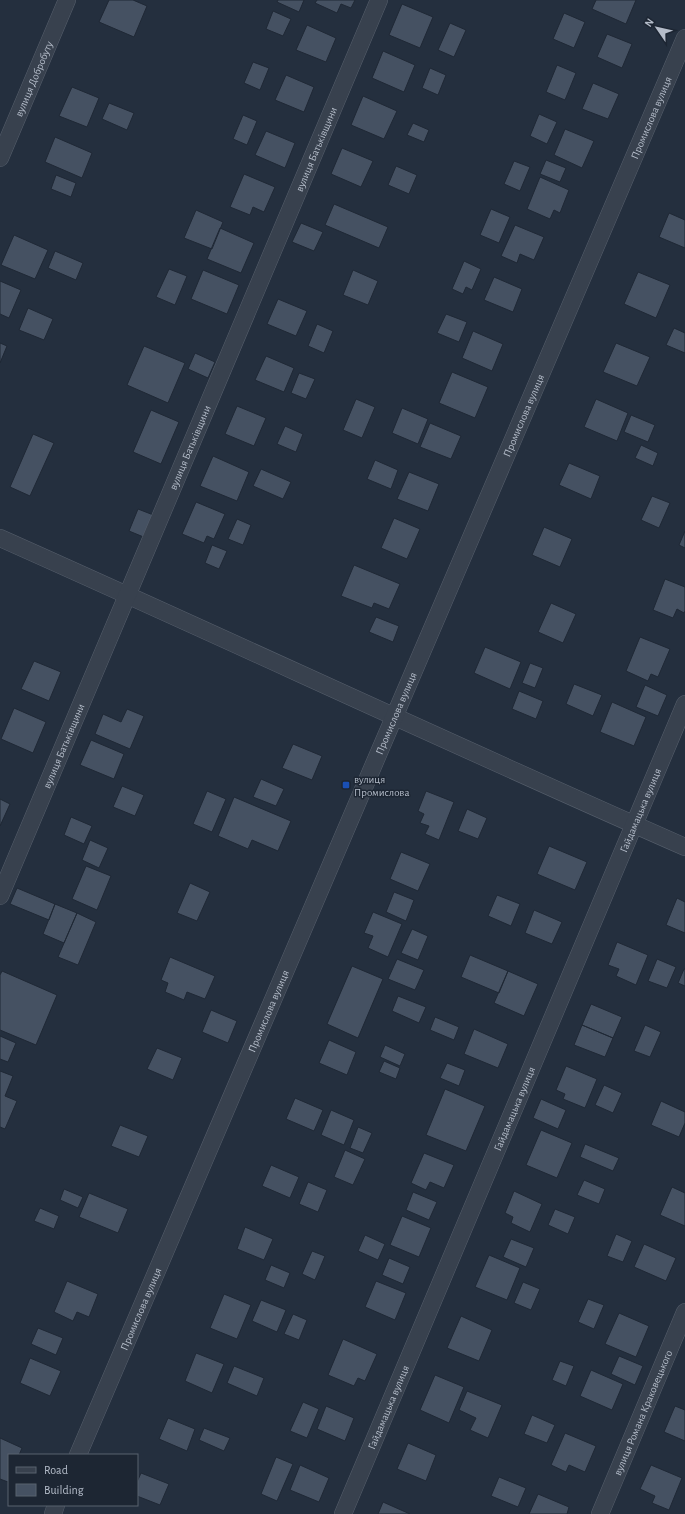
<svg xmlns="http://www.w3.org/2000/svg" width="685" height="1514" font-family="'Alegreya Sans',sans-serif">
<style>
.building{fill:#455162;stroke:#1f2835}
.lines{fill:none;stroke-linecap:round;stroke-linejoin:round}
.minor-casing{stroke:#565f6c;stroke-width:18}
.minor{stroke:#38414e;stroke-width:17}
.transit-dot{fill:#1a4fb4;stroke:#1d2633;stroke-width:1.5}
.labels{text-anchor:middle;stroke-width:3;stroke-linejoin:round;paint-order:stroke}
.street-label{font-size:11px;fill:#b4bcc9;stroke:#1d2633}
.poi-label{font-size:11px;fill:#b4bcc9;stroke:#1d2633;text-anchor:start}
</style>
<rect width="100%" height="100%" fill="#242f3e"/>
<path class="building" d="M109,0H133L147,6L134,37L99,22Z
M278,0H304L299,12L277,2Z
M317,0H355L351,8L341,4L337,13L315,3Z
M596,0H636L626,24L592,9Z
M402,4L433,17L420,48L389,35Z
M273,11L291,19L283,36L266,29Z
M564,13L585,22L574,48L553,39Z
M450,23L466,30L454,57L438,50Z
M307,25L336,38L326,62L296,50Z
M607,34L632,44L622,68L597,57Z
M383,51L415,65L404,92L372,78Z
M253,62L269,68L260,90L244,83Z
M557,65L576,73L565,100L546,92Z
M430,68L446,75L438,95L422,88Z
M286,75L314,87L304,112L275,100Z
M593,83L619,94L608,119L582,109Z
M72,87L99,98L87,127L59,116Z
M363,96L397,111L384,139L351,125Z
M109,103L134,113L127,130L102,119Z
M539,114L557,122L547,144L530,136Z
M243,115L257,121L247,145L233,139Z
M413,123L429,130L424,142L407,135Z
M565,129L594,141L582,168L554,155Z
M266,131L295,143L285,168L255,155Z
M55,137L92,153L82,178L45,162Z
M342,148L373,161L361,187L331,174Z
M546,160L566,168L560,182L540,174Z
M514,161L530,167L520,191L504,184Z
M396,166L417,175L409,194L388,185Z
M244,174L275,187L264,212L253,207L250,215L230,207Z
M56,175L76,183L71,197L51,189Z
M540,177L569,190L560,213L554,210L550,219L527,209Z
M334,204L388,227L379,248L325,225Z
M491,209L510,217L499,243L480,235Z
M196,210L223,222L212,249L184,238Z
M669,213L685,220V248L659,237Z
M301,223L323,232L314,251L292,242Z
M515,225L544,237L534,260L520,254L517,263L501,256Z
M220,228L254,243L241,273L207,259Z
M14,235L48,250L35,279L1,265Z
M55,251L83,263L76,280L48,268Z
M464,261L481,269L472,290L466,287L463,294L452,289Z
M169,269L187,276L175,305L156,297Z
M203,270L239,285L227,314L191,299Z
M353,270L378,281L368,305L343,295Z
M638,272L670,285L656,318L624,304Z
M494,277L522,289L513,312L484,300Z
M0,281L21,290L9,318L0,314Z
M278,299L307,311L296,336L267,324Z
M28,308L53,319L44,340L19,330Z
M446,314L467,322L459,342L437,333Z
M317,324L333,331L324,353L308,346Z
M674,328L685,333V353L666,345Z
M473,331L503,344L492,371L462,358Z
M0,343L7,346L0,363Z
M616,343L650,357L637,386L603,372Z
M144,346L185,363L168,403L127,385Z
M195,353L215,362L208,378L188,369Z
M266,356L294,368L284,392L255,380Z
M452,372L488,387L475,418L439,403Z
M299,373L315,379L306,399L291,393Z
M356,399L375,407L362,438L343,430Z
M596,399L628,413L617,441L584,427Z
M237,406L266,418L254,446L225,434Z
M402,408L428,419L418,444L392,433Z
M151,410L179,422L161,464L133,452Z
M631,415L655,425L648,442L624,432Z
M430,423L461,436L451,459L420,447Z
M285,426L303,434L296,452L277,444Z
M33,434L54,443L30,496L10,487Z
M641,445L658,453L653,466L635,458Z
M213,456L249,472L237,501L200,486Z
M375,460L398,470L391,489L367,479Z
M569,463L600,476L591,499L559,485Z
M261,469L291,482L283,499L253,486Z
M409,472L439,484L428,511L397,499Z
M652,496L670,503L659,528L641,520Z
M196,502L225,514L214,539L207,536L204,543L182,534Z
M138,509L156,516L146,538L129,531Z
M394,518L420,529L407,559L381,548Z
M237,519L251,525L243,545L228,539Z
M544,527L572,539L560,567L532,555Z
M685,531V548L679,545Z
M212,545L227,551L219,569L205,563Z
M354,565L400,584L389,609L374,603L372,608L341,596Z
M665,579L685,587V611L684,613L677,609L673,618L653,610Z
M551,603L576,614L563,643L538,632Z
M376,617L399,626L393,642L369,632Z
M640,637L670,649L658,677L651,674L648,681L626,671Z
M485,647L521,662L510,689L474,673Z
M34,661L61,672L49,701L21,689Z
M530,663L543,668L535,688L522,683Z
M574,684L602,695L593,716L566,704Z
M645,685L667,695L658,716L636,707Z
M519,691L543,701L536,719L512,709Z
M612,702L646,717L634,746L600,732Z
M14,708L46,722L33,753L1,739Z
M127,709L144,716L130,749L95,734L103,714L121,722Z
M91,740L124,754L114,779L80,765Z
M293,744L322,756L312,780L282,768Z
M261,779L284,789L276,806L253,797Z
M122,786L144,795L135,816L113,807Z
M207,791L226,799L212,832L193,824Z
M426,791L454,802L439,840L425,834L429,826L420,823L424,814L418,811Z
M234,797L291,821L278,851L252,840L248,849L218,836Z
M0,799L10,804L0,826Z
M467,809L487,818L478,839L458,831Z
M71,817L92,826L84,844L64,835Z
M90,840L108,848L99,868L82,860Z
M549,846L587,862L575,890L537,874Z
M401,852L430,864L418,891L390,879Z
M86,866L111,876L97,910L72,899Z
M190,883L210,892L197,921L177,913Z
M17,888L55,904L49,920L10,904Z
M394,892L414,900L406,921L386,912Z
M497,895L520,904L511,926L488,916Z
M677,898L685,902V933L666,925Z
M55,904L77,913L64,943L43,934Z
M534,910L562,922L552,944L525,933Z
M373,912L402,924L388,957L368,948L373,936L364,933Z
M77,913L96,922L78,965L58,957Z
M412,929L428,936L418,960L401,953Z
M617,942L648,955L636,985L616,976L619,969L608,965Z
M470,955L508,971L499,993L461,977Z
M170,957L215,976L205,999L187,992L184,1000L165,992L168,983L161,980Z
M397,959L424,970L415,990L388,979Z
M657,959L676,967L667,988L648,981Z
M352,966L383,979L358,1038L327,1024Z
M684,969H685V986L678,983Z
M2,971L57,995L36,1045L0,1030V975Z
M508,971L538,984L524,1016L494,1003Z
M398,996L426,1007L419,1023L392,1011Z
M591,1004L622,1017L613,1038L582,1025Z
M211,1010L237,1021L228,1043L202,1032Z
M435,1017L459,1027L454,1040L430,1030Z
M582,1025L613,1038L605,1057L574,1045Z
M645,1025L661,1032L650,1057L634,1051Z
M474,1029L508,1044L498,1068L464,1054Z
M0,1036L16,1043L8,1062L0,1059Z
M329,1040L356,1052L347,1075L319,1063Z
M385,1045L405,1054L400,1066L380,1057Z
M157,1048L182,1058L173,1080L147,1069Z
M384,1061L400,1068L396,1079L379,1072Z
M447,1063L465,1070L459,1086L440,1078Z
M566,1066L597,1079L585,1108L563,1099L565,1094L556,1090Z
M0,1071L13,1076L5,1096L17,1101L5,1129L0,1127Z
M604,1085L622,1093L613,1113L595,1105Z
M445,1089L485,1106L466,1151L426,1135Z
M295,1098L323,1110L314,1131L286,1119Z
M541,1099L566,1110L558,1129L533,1118Z
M661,1101L685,1112V1123L679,1137L651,1125Z
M331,1110L354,1120L344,1145L321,1135Z
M120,1125L148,1136L139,1157L111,1146Z
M358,1127L372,1133L363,1153L350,1148Z
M541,1130L572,1143L557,1178L526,1165Z
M585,1144L619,1158L613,1171L580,1157Z
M345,1150L365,1159L353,1185L334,1177Z
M424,1153L454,1165L444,1188L430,1182L426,1190L411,1183Z
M271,1165L299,1177L290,1198L262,1186Z
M584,1180L605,1189L599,1204L577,1195Z
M308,1182L327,1190L318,1212L299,1204Z
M672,1187L685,1193V1226L660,1215Z
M64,1189L83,1197L78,1208L60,1200Z
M514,1191L542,1204L530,1232L511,1223L513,1217L505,1213Z
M413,1192L437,1202L429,1220L406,1210Z
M89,1193L128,1209L118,1233L79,1217Z
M40,1208L59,1216L54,1229L34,1221Z
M555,1209L575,1217L568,1234L548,1225Z
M402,1216L431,1228L419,1257L390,1245Z
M245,1227L273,1239L264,1260L237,1249Z
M616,1234L632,1241L623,1262L607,1256Z
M365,1235L385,1244L378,1260L358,1251Z
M511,1239L534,1248L526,1267L503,1257Z
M644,1244L676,1258L666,1281L634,1267Z
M312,1251L325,1256L315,1280L302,1274Z
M489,1255L520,1268L507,1300L475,1287Z
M389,1258L410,1267L403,1284L382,1275Z
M271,1265L290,1273L284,1288L265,1280Z
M67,1281L98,1294L89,1317L77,1312L73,1321L54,1312Z
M376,1281L406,1293L395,1320L365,1307Z
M523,1282L540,1289L531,1310L514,1303Z
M224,1294L251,1305L237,1339L210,1328Z
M588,1299L604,1305L594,1329L578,1322Z
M261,1300L286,1310L277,1332L252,1321Z
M619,1313L649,1326L636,1357L605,1344Z
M293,1314L307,1320L299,1340L284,1334Z
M461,1316L492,1330L479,1361L447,1348Z
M38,1328L63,1338L56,1355L31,1344Z
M343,1339L377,1354L365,1381L358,1378L354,1386L328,1375Z
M196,1353L224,1364L212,1393L185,1381Z
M619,1356L643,1366L635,1385L611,1374Z
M30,1358L61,1371L50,1396L20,1383Z
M560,1361L574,1366L566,1386L552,1380Z
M234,1366L264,1378L257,1396L227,1383Z
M591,1370L623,1384L612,1410L580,1396Z
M435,1375L464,1387L449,1423L420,1410Z
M467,1391L502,1405L488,1438L470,1430L476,1418L459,1410Z
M303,1402L319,1409L307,1438L290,1431Z
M326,1406L354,1418L345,1441L317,1429Z
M675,1406L685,1410V1441L664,1432Z
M532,1415L555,1425L547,1443L524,1434Z
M168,1418L195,1429L187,1451L159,1439Z
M204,1428L230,1438L224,1451L199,1440Z
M565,1433L596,1446L585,1472L569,1465L566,1472L551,1465Z
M0,1438L22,1448L19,1455H9V1479L8,1482L0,1479Z
M408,1443L436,1455L426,1481L397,1469Z
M276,1457L293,1464L277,1501L261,1494Z
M300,1465L329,1478L319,1502L290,1490Z
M651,1465L682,1478L669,1510L652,1503L655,1496L640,1489Z
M141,1473L169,1484L160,1505L137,1496V1482Z
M499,1477L526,1488L518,1507L491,1496Z
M538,1494L569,1507L567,1514H529Z
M383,1502L410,1514H378Z"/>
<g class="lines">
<g class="minor-casing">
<g id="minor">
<path id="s1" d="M0,158L67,0"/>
<path d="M0,538C229,640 455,746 685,847"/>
<path id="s2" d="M0,896L379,0"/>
<path id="s3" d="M78,1455L685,38"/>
<path d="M53,1514L56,1505"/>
<path id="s4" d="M343,1514L685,704"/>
<path id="s5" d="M600,1514L685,1312"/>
</g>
</g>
<use href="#minor" class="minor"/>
</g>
<rect class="transit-dot" x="342" y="781" width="8" height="8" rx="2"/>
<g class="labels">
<g class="street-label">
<text dy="4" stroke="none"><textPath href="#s1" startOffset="86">вулиця Добробуту</textPath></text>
<text dy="4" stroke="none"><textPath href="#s3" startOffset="1455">Промислова вулиця</textPath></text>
<text dy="4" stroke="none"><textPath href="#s2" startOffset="811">вулиця Батьківщини</textPath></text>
<text dy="4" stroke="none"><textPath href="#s3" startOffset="1131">Промислова вулиця</textPath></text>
<text dy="4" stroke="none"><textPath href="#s2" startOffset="487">вулиця Батьківщини</textPath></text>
<text dy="4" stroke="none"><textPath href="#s3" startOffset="807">Промислова вулиця</textPath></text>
<text dy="4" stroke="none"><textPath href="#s2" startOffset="163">вулиця Батьківщини</textPath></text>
<text dy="4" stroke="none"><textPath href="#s4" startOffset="764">Гайдамацька вулиця</textPath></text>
<text dy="4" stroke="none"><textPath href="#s3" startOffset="483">Промислова вулиця</textPath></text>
<text dy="4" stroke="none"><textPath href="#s4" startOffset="440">Гайдамацька вулиця</textPath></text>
<text dy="4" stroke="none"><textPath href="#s3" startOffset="159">Промислова вулиця</textPath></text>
<text dy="4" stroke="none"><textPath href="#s4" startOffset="116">Гайдамацька вулиця</textPath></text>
<text dy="4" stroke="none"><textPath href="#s5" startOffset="110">вулиця Романа Краковецького</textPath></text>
</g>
<g class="poi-label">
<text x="354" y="783">вулиця<tspan x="354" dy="13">Промислова</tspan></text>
</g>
</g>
<rect x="8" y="1454" width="130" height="52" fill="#1d2633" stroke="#59626f"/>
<rect x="16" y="1467" width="20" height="6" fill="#38414e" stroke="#59626f"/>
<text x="44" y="1474" font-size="12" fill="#b4bcc9">Road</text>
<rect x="16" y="1484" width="20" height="12" fill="#455162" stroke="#59626f"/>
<text x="44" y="1494" font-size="12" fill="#b4bcc9">Building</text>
<g transform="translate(657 28) rotate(304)" stroke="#1d2633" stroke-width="3" paint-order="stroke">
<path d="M0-3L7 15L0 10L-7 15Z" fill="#b4bcc9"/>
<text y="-6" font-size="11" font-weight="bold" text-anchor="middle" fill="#b4bcc9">N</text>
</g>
</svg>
